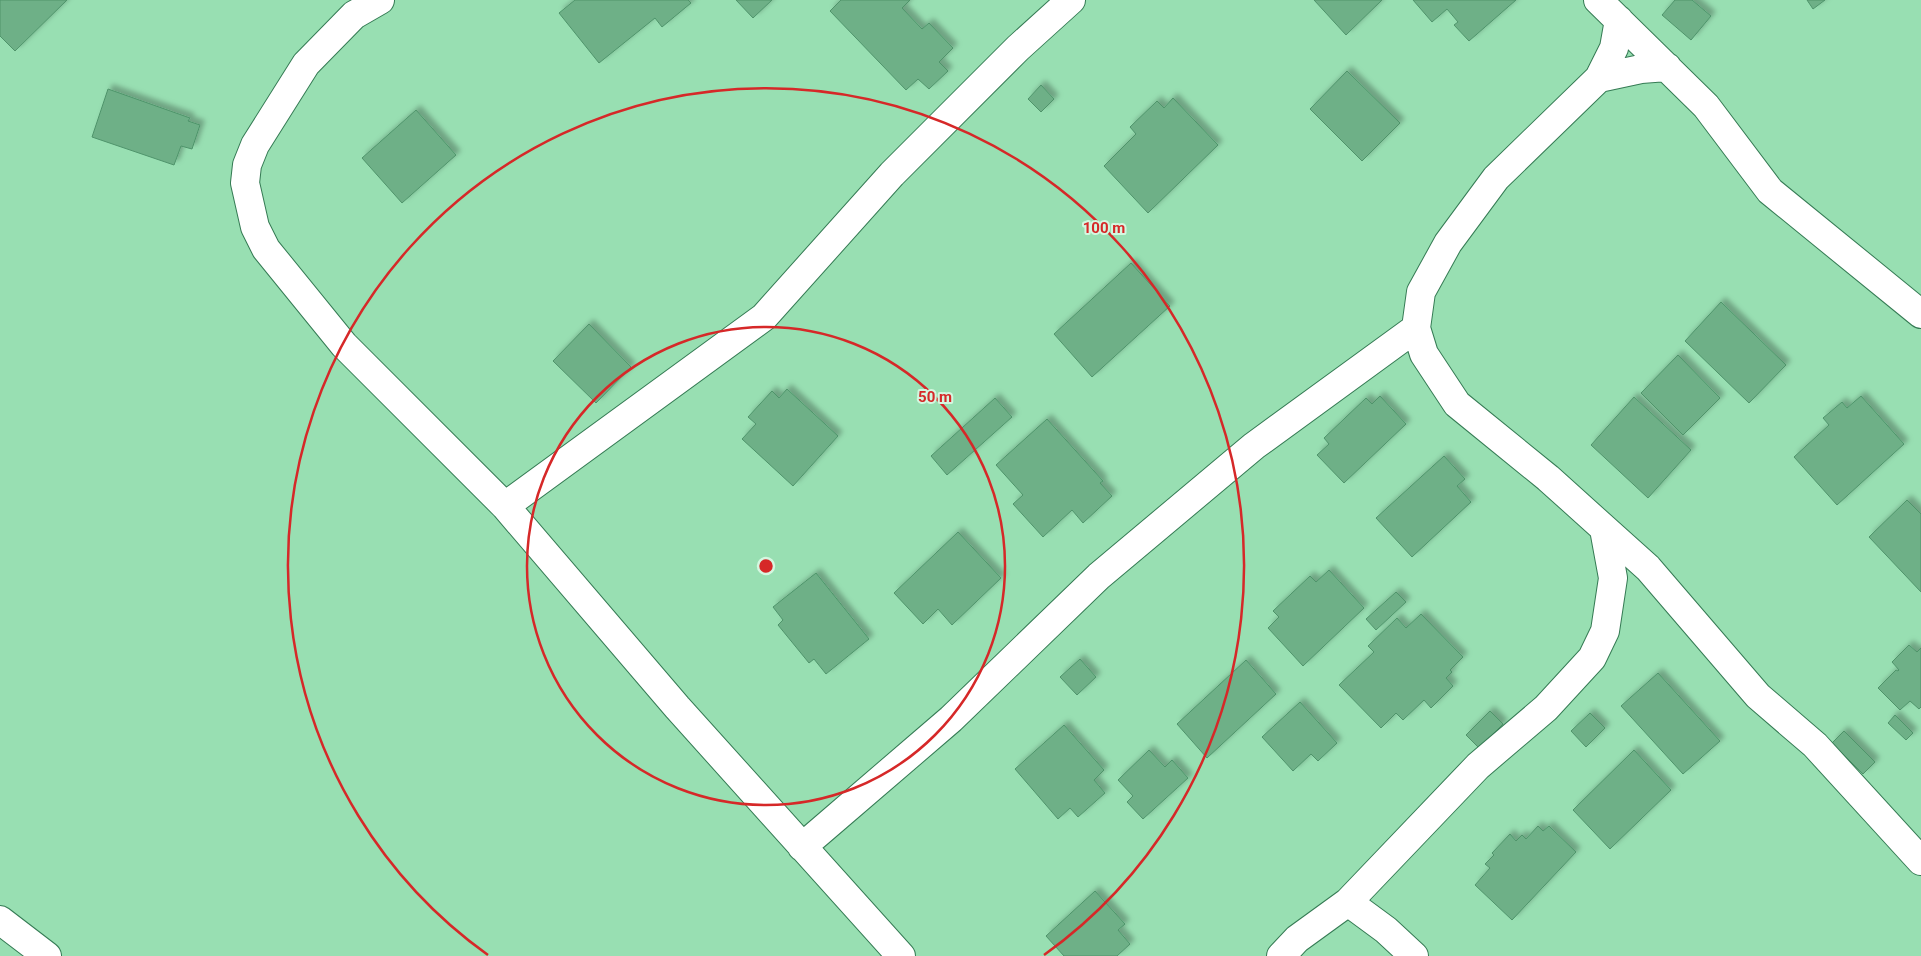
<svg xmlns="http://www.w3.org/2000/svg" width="1921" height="956" font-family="Roboto,sans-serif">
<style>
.building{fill:#6eb087;stroke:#4f946b;filter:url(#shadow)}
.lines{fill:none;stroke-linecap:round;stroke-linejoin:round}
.minor-casing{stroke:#357b54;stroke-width:30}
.minor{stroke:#fff;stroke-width:28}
.ring{fill:none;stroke:#d62828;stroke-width:2.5}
.centre{fill:#d62828;stroke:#d4f7e0;stroke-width:2.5}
.ring-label{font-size:15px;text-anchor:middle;font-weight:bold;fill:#d62828;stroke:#d4f7e0;stroke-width:4;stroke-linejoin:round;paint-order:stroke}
</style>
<defs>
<filter id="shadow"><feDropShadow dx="4.5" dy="-4.5" stdDeviation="2.5" flood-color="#0004"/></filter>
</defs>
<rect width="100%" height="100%" fill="#98dfb2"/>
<path class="building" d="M0,0H67L15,51L0,36Z
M575,0H688L691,3L662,27L655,18L599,63L559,13Z
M736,0H772L753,18Z
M841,0H910L902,8L922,29L929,23L953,48L939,62L948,71L929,89L918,79L906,90L830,11Z
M1314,0H1382L1346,35Z
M1413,0H1516L1469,41L1454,25L1458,22L1447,9L1432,22Z
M1675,0H1692L1711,16L1691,40L1662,15Z
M1807,0H1825L1813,9Z
M1347,71L1400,123L1362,161L1310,109Z
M1041,85L1054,99L1041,112L1028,99Z
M108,89L190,118L188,121L200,125L192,149L181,146L174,165L92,137Z
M1173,98L1218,145L1148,213L1104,166L1136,134L1130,127L1157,101L1164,108Z
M416,110L456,155L402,203L362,158Z
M1131,263L1170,306L1092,377L1054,334Z
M1721,302L1786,365L1749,403L1685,341Z
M589,324L631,367L596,403L553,361Z
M1678,355L1720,398L1683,435L1641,393Z
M787,389L838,436L793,486L742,439L756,424L748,417L772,391L779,398Z
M1380,396L1406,424L1344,483L1317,455L1329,444L1324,438L1366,398L1372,404Z
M1861,396L1904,444L1837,505L1794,457L1829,425L1823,418L1842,402L1847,408Z
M1634,397L1691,450L1648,498L1591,445Z
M995,398L1012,417L947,475L931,456Z
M1047,419L1103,481L1100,483L1112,496L1083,523L1072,510L1043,537L1013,504L1023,495L996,465Z
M1444,456L1465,479L1457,486L1471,502L1412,557L1376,518Z
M1907,500L1921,514V592L1869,537Z
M958,532L1001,578L952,625L938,609L923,624L894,593Z
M1329,570L1364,608L1303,666L1268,628L1279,617L1273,611L1310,576L1316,582Z
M816,573L869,639L826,674L814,659L809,663L778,625L783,620L773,607Z
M1396,592L1406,602L1376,630L1366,619Z
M1421,614L1463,657L1450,670L1452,672L1446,678L1453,686L1431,708L1424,700L1403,720L1396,713L1381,728L1339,685L1374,652L1368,646L1397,618L1406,628Z
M1909,645L1917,652L1921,648V707L1919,709L1910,701L1900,710L1878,688L1896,670L1898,671L1899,670L1892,662Z
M1080,659L1096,677L1077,695L1060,677Z
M1246,660L1276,694L1207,758L1177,724Z
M1658,673L1720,741L1683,774L1621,706Z
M1300,702L1337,743L1318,761L1311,754L1293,771L1262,737Z
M1490,711L1503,724L1479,748L1466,735Z
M1590,713L1605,728L1586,747L1571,731Z
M1895,715L1913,733L1906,740L1888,723Z
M1064,725L1104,770L1094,780L1105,793L1078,817L1070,808L1058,819L1015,769Z
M1844,731L1875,762L1863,774L1832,743Z
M1149,750L1165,767L1172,760L1188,778L1143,819L1127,802L1133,796L1118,780Z
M1634,750L1671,790L1610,849L1573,810Z
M1538,826L1543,831L1549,826L1576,852L1512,920L1475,885L1490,868L1485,864L1494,855L1492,853L1510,834L1516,841L1522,835L1526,839Z
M1095,891L1125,924L1118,930L1130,944L1117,956H1064L1046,936Z"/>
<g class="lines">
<g class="minor-casing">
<path id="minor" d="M380,0L354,15L306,64L255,145L247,165L245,183L255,227L266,249L344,345L505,506L677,707L901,956
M1598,0L1706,106L1770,191L1921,314
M1619,20L1614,48L1599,78L1496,178L1448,243L1421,292L1416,328L1424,354L1457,404L1548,478L1648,568L1758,696L1815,745L1921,861
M1599,78L1641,69L1667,67
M505,506L764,317L892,174L1018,48L1071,0
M802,847L951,719L1099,576L1254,446L1416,328
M1348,902L1478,766L1546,708L1592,658L1605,631L1613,578L1604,529
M0,920L47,956
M1281,956L1297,939L1348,902L1386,930L1414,956"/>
</g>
<use href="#minor" class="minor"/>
</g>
<g class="ring">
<circle cx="766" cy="566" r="239"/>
<path d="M488 955A478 478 0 1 1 1044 955"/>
</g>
<circle cx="766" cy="566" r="8" class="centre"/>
<g class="ring-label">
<text x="1104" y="233">100 m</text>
<text x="935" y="402">50 m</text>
</g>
</svg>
